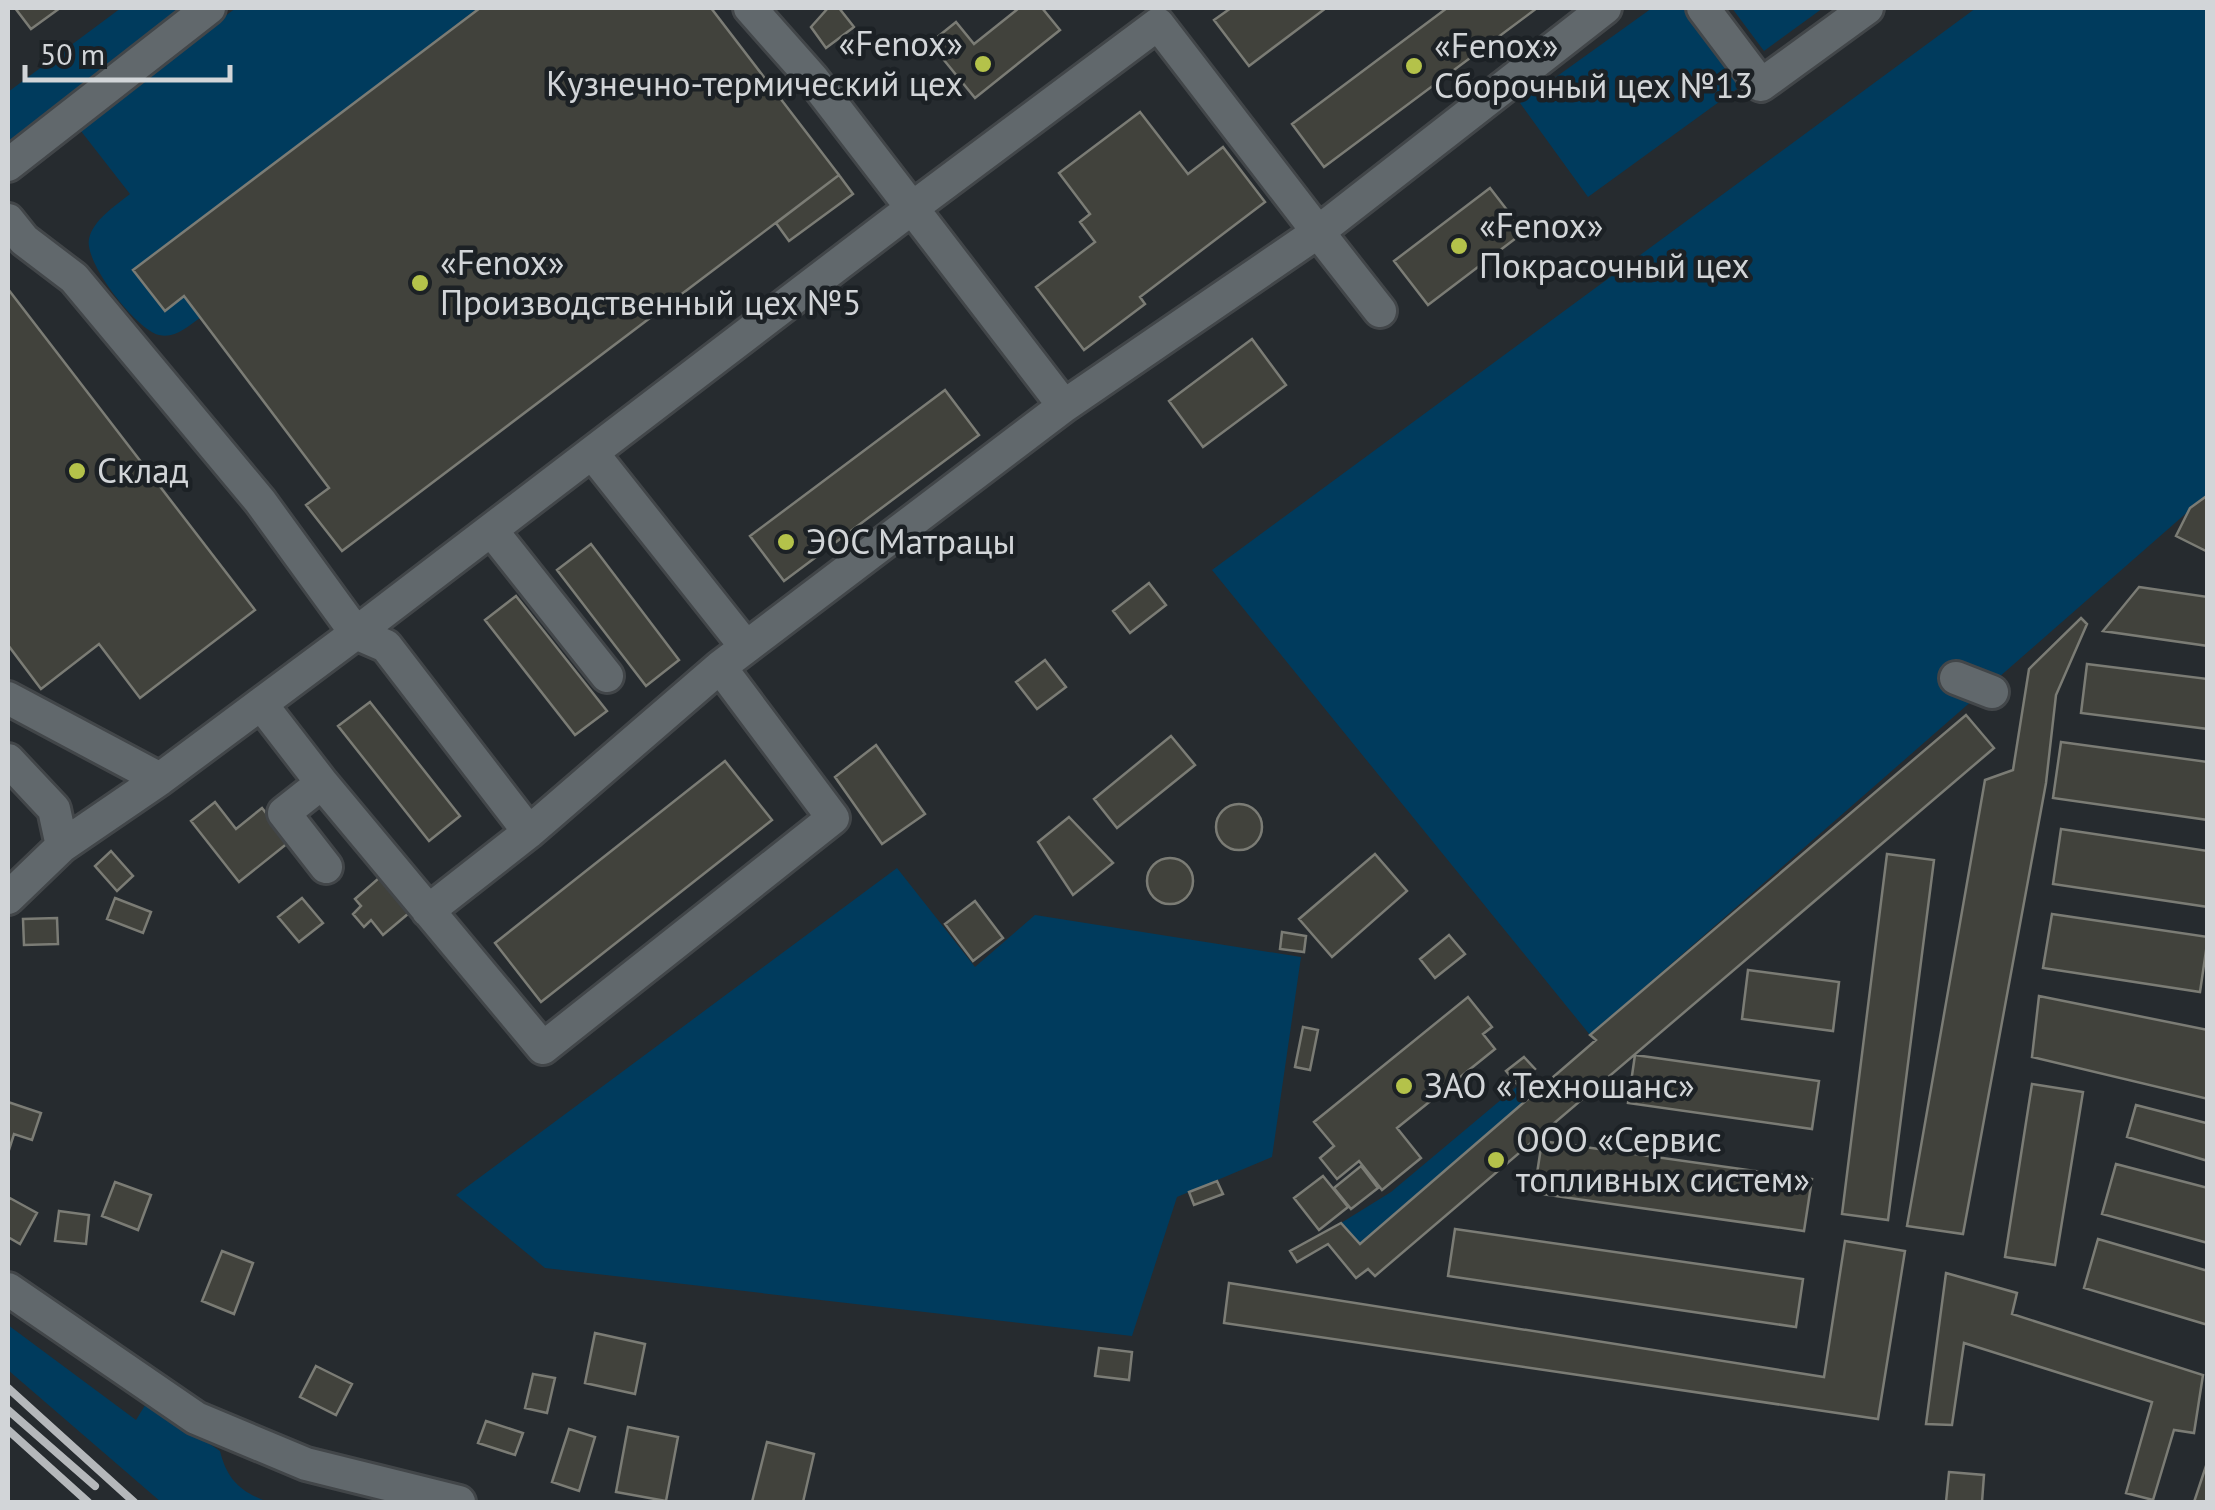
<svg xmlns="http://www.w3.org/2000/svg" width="2215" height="1510" font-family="'PT Sans',sans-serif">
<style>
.green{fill:#003b5d}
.building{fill:#41423c;stroke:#7b7c75;stroke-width:2.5}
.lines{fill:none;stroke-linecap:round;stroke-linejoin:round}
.minor-casing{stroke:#424649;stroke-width:38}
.minor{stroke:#61686c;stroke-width:32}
.rail{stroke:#b5b8bb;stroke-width:8}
.poi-dot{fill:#b4c24a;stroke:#1c2125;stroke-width:4}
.labels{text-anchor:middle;stroke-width:9;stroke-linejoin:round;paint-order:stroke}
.poi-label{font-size:35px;fill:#d2d5d8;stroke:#1c2125;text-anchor:start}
</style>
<rect width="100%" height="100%" fill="#262b2f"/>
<path class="green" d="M121,8H189L8,144V92Z
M236,8H478L134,270L164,311L184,296L200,318C188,326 175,339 159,335C137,330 84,263 89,239C93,220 115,206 130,194L77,126Z
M1652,8H1684L1741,86L1588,197L1520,103Z
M1732,8H1823L1764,51Z
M1976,8H2207V495L1590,1035L1212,570Z
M897,868L975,967L1035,915L1301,957L1272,1157L1177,1197L1132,1336L545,1268L456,1195Z
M1521,1083L1533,1097L1360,1244L1341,1223L1391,1192Z
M8,1325L136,1420L147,1402L220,1451C227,1480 241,1492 268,1502H161L8,1370Z"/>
<path class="building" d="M15,8H60L31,29Z
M480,8H711L839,175L342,551L306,505L329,488L184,296L165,311L133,270Z
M828,8H839L854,27L826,48L811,27Z
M1019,8H1042L1060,30L975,98L930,43L956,22L974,44Z
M1231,8H1326L1249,66L1214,20Z
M1447,8H1537L1324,167L1292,124Z
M1140,112L1188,174L1223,147L1265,202L1140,297L1145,304L1084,350L1036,287L1095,242L1080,222L1090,214L1059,173Z
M839,175L853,194L789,241L776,223Z
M1490,188L1524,232L1428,305L1394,261Z
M8,289L255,610L140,698L99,644L41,689L8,645Z
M1252,339L1286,385L1203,447L1169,401Z
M945,390L979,435L784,581L750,536Z
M2208,495V552L2176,536L2190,508Z
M591,544L679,660L646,686L557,570Z
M1149,583L1166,605L1130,633L1113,611Z
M2139,587L2208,597V646L2103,631Z
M516,596L607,711L575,735L485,620Z
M2081,618L2087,624L2056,695L2046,783L1963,1234L1907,1226L1985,780L2013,770L2029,669Z
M1045,660L1066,687L1037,709L1016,682Z
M2087,664L2208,679V729L2081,713Z
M370,702L460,816L429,841L338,726Z
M1966,715L1994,748L1375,1276L1368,1269L1356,1278L1328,1244L1297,1262L1290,1251L1341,1223L1360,1244L1596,1040L1590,1035Z
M1171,736L1195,765L1117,828L1094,799Z
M2061,742L2208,762V820L2053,798Z
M876,745L925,814L882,844L835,777Z
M725,761L772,820L541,1002L495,943Z
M215,802L236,829L262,808L289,842L239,882L191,821Z
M1216 827a23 23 0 1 1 46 0a23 23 0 1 1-46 0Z
M1069,817L1113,863L1073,895L1038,842Z
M2061,829L2208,851V907L2053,884Z
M111,851L133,876L117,891L95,866Z
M1375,854L1407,891L1332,957L1299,919Z
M1887,854L1934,860L1888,1220L1842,1214Z
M1147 881a23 23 0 1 1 46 0a23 23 0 1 1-46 0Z
M379,878L409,913L383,935L371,920L364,927L353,914L361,906L355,899Z
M115,898L151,912L143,933L107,919Z
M302,898L323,923L299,942L278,917Z
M975,901L1003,938L973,961L945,924Z
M2052,914L2208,937L2200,992L2043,968Z
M57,918L58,944L24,945L23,919Z
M1282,932L1306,936L1304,952L1280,949Z
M1449,935L1465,954L1435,978L1420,959Z
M1748,970L1839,982L1833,1031L1742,1019Z
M2039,996L2208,1030V1099L2032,1057Z
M1468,997L1492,1027L1483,1034L1495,1049L1397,1128L1421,1158L1382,1190L1359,1161L1337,1179L1320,1158L1334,1146L1314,1122Z
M1303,1027L1318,1030L1310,1070L1295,1067Z
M1635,1055L1819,1081L1812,1129L1628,1103Z
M1524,1057L1535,1069L1517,1084L1506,1071Z
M2032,1084L2083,1092L2055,1265L2005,1257Z
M8,1102L41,1113L32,1140L14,1134L8,1153Z
M2136,1105L2206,1123L2208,1118V1161L2127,1137Z
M1542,1141L1812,1179L1804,1231L1534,1193Z
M2116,1164L2208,1188V1243L2102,1214Z
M1361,1166L1378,1188L1351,1209L1334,1188Z
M1323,1176L1348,1207L1319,1230L1294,1198Z
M1217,1181L1223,1194L1194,1205L1189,1192Z
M115,1182L151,1195L138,1230L102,1216Z
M8,1197L37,1213L20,1244L8,1237Z
M59,1211L89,1215L86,1244L55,1241Z
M1455,1229L1803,1279L1796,1327L1448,1276Z
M2098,1239L2208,1271V1325L2084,1288Z
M1845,1241L1905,1251L1878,1419L1224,1323L1229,1283L1824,1377Z
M222,1251L253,1263L234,1314L202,1301Z
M1946,1273L2017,1293L2012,1314L2203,1375L2194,1433L2174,1430L2153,1500L2126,1493L2152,1402L1964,1343L1952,1425L1926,1424Z
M595,1333L645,1344L635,1394L585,1383Z
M1099,1348L1132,1352L1129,1380L1095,1376Z
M316,1366L352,1384L336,1415L300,1397Z
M533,1374L555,1378L547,1413L525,1408Z
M486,1421L523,1433L515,1455L478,1443Z
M628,1427L678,1437L666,1501L616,1492Z
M569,1429L595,1437L579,1491L552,1482Z
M767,1442L814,1454L803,1502H752Z
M2207,1463L2208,1502H2194Z
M1949,1472L1984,1475L1982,1502H1946Z"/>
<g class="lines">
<g class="minor-casing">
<path id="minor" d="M1703,8L1761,85L1867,8
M8,165L209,8
M8,220L24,240L74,278L260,501L356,633L912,208L812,78L750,8
M1064,406L1318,232L1380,311
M593,454L746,647
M492,531L607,676
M720,667L1064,406L912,208L1158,24L1318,232L1605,8
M1956,678L1992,692
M8,698L160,779L356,633L386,646L529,832
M261,704L322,783L284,813L326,867
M8,760L54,809L62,846L8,898
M322,783L543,1048L833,818L720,667L529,832L428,911
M62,846L160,779
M8,1289L196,1418L306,1464L459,1502"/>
</g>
<use href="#minor" class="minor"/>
<path class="rail" d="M8,1388L134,1502
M8,1410L95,1486
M8,1430L88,1502"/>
</g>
<g class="poi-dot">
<circle cx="983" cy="64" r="10"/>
<circle cx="1414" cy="66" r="10"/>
<circle cx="1459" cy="246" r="10"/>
<circle cx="420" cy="283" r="10"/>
<circle cx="77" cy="471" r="10"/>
<circle cx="786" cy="542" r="10"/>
<circle cx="1404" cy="1086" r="10"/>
<circle cx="1496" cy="1160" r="10"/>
</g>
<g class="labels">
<g class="poi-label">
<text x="963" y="56" text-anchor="end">«Fenox»<tspan x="963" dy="40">Кузнечно-термический цех</tspan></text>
<text x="1434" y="58">«Fenox»<tspan x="1434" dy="40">Сборочный цех №13</tspan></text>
<text x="1479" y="238">«Fenox»<tspan x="1479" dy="40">Покрасочный цех</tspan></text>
<text x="440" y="275">«Fenox»<tspan x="440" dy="40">Производственный цех №5</tspan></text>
<text x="97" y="483">Склад</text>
<text x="806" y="554">ЭОС Матрацы</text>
<text x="1424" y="1098">ЗАО «Техношанс»</text>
<text x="1516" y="1152">ООО «Сервис<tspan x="1516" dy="40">топливных систем»</tspan></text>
</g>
</g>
<rect width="2215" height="1510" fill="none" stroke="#d2d5d8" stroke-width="20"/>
<path d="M25 65v15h205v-15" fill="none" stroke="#d2d5d8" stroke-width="5"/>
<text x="40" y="65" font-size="30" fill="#d2d5d8" stroke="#1c2125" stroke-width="8" paint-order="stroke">50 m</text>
</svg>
